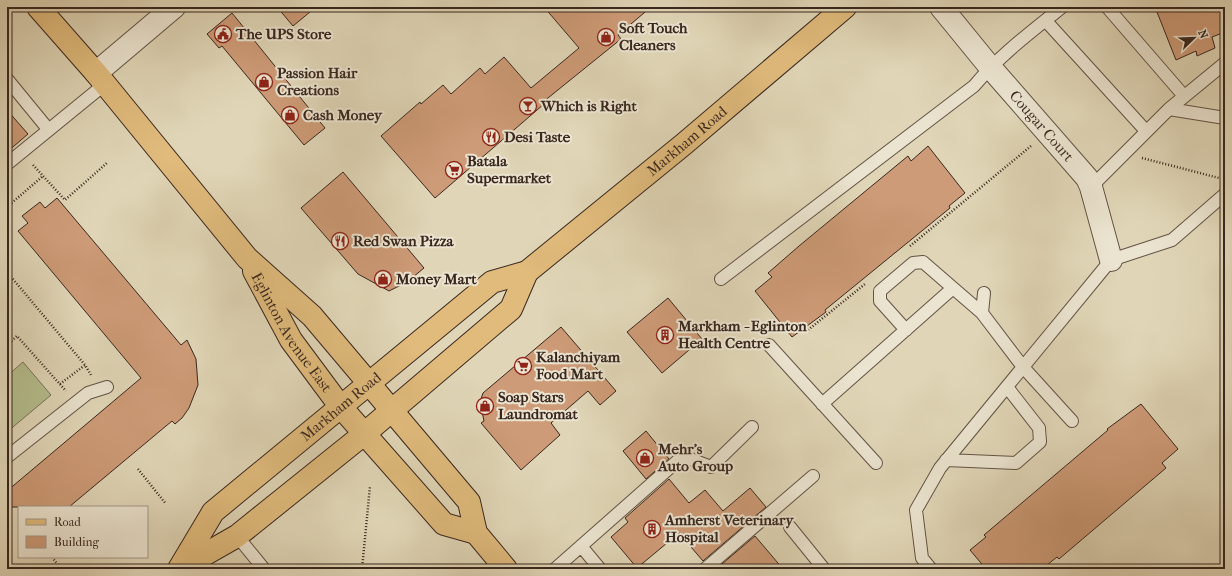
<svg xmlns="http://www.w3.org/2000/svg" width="1232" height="576" font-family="'IM FELL French Canon',serif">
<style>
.green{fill:#b4bd8d;stroke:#767256}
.building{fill:#cd9b77;stroke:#39271f}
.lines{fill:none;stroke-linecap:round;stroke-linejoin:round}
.lane-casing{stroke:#635345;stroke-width:14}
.street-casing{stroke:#635345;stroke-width:24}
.primary-casing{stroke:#39271f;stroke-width:24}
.path{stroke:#39271f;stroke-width:2.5;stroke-dasharray:1 2;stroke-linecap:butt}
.lane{stroke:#ebe4d0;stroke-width:12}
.street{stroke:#ebe4d0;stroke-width:22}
.primary{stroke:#e0bb7c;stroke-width:22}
.labels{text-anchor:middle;stroke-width:4;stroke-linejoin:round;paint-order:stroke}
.poi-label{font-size:15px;font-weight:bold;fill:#39271f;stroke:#ebe4d0;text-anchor:start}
.street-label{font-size:15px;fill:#39271f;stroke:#ebe4d0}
</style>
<rect width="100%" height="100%" fill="#e0d6b7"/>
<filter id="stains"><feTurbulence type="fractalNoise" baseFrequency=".005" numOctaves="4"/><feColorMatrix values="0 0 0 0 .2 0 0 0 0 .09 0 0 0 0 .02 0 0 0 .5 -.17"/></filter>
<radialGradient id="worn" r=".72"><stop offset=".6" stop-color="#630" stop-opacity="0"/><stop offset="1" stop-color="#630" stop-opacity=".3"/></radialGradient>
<path class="green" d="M23,362L51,395L7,432V376Z"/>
<path class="building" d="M277,7H316L293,26Z
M544,7H651L618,35L621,39L543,102L544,104L435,198L381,136L420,102L421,104L443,85L451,94L480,68L485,74L504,57L531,88L579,48Z
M1155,7H1225V32L1212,37L1215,48L1197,56L1196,51L1176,60Z
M232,13L325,128L304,145L222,46L219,48L207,34Z
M7,110L28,134L7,152Z
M928,146L965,193L949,206L950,208L825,310L826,312L792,337L755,291L772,277L768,273L799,246L908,156L911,161Z
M343,172L424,268L407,282L389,291L358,274L301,208Z
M57,198L181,345L187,340L196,359L198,385L189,408L182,418L175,424L172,421L69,507H7V491L141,378L18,231L28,223L22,216L40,202L45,208Z
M668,298L702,339L662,373L627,332Z
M561,327L616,391L600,405L588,391L551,423L560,435L521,470L481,423L484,421L480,402L483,393Z
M1141,404L1178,449L1162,463L1166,468L1059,559L1057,557L1042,569H986L970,550L986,537L984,535L1108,430L1107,429Z
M646,431L669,459L646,479L623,451Z
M669,479L689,503L705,490L723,511L750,488L766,507L703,561L679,533L637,568L611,537L628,522L625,518Z
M755,536L783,569H716Z"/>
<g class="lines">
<g class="lane-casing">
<path id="lane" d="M1107,7L1184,96
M1046,21L1146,131
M7,79L48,129
M1169,109L1225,118
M7,164L105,84
M1091,187L1169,109L1225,63
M721,279L974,86C1000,55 1031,32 1062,7
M984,293L982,313L1023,367L1072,421
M906,330L880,301V291L913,263L923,262L953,288
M769,345L876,463
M822,404L953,288L982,313
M7,457L88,393L107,387
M946,460L1016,463L1040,442L1039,428L1007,387
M790,527L824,569
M237,536L264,569
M581,546L600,569
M555,569L683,456L711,467L752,427
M705,569L813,476
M931,569L922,558L916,510L940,468L1111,260L1172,240L1225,194"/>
</g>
<g class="street-casing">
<g id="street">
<path id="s1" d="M941,7L990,67L1087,178L1091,187L1111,260"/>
<path d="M96,73L174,7"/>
</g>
</g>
<g class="primary-casing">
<g id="primary">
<path d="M38,7L96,73L247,258L312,316L469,502L476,533L506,569"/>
<path id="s2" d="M254,271L291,340L340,406L444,524L476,533"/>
<path d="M181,568L237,536L364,434L511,309L527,272"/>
<path id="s3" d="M179,569L213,512L492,282L527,272L684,144L845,7"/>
</g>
</g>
<path class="path" d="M1142,158L1219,178
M33,165L65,200L108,162
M7,207L43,176
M910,246L1031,146
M7,272L85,365L91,375
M808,330L865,284
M7,345L17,336L66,391
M60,384L85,365
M138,469L166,504
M52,557L61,569
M362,569L370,486"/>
<use href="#lane" class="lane"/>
<use href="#street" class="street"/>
<use href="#primary" class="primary"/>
</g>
<defs>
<g id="civic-ring" transform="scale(0.9)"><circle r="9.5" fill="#ebe4d0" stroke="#8f2418" stroke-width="1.5"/><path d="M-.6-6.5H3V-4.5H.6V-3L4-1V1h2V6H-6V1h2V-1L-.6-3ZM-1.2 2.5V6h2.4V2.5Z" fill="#8f2418"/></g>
<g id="shop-ring" transform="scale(0.9)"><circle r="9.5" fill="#ebe4d0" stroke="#8f2418" stroke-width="1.5"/><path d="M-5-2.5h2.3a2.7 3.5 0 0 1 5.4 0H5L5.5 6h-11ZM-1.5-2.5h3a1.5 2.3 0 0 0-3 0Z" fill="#8f2418"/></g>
<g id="bar-ring" transform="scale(0.9)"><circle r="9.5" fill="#ebe4d0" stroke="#8f2418" stroke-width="1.5"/><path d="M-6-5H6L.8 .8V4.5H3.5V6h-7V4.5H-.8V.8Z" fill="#8f2418"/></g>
<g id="restaurant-ring" transform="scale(0.9)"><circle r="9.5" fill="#ebe4d0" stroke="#8f2418" stroke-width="1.5"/><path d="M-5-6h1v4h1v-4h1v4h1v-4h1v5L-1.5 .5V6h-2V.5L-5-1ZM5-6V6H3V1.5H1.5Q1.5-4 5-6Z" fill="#8f2418"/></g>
<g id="supermarket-ring" transform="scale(0.9)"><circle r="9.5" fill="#ebe4d0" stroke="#8f2418" stroke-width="1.5"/><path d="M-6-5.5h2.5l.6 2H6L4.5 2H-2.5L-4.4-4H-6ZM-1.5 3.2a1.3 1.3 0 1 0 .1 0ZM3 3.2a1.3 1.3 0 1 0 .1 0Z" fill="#8f2418"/></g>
<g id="building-ring" transform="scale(0.9)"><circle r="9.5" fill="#ebe4d0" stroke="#8f2418" stroke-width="1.5"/><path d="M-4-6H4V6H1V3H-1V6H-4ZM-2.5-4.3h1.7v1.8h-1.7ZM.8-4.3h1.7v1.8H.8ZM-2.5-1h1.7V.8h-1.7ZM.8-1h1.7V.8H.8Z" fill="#8f2418"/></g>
</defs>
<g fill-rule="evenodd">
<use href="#civic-ring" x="223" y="34"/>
<use href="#shop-ring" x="606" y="37"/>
<use href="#shop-ring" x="264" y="82"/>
<use href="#bar-ring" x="528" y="106"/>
<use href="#shop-ring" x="290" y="115"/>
<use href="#restaurant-ring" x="491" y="137"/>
<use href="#supermarket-ring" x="454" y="170"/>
<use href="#restaurant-ring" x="340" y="241"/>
<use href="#shop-ring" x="383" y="279"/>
<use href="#building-ring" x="665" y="335"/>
<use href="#supermarket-ring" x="523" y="366"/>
<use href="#shop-ring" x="485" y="406"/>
<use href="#shop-ring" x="645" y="458"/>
<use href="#building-ring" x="652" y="529"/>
</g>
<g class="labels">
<g class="poi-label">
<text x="619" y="33">Soft Touch<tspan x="619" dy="17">Cleaners</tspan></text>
<text x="236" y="39">The UPS Store</text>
<text x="277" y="78">Passion Hair<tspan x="277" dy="17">Creations</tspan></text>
<text x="541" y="111">Which is Right</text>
<text x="303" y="120">Cash Money</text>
<text x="504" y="142">Desi Taste</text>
<text x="467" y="166">Batala<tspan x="467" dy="17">Supermarket</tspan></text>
<text x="353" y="246">Red Swan Pizza</text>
<text x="396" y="284">Money Mart</text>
<text x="678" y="331">Markham - Eglinton<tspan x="678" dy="17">Health Centre</tspan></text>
<text x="536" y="362">Kalanchiyam<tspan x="536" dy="17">Food Mart</tspan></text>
<text x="498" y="402">Soap Stars<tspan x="498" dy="17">Laundromat</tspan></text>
<text x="658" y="454">Mehr's<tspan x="658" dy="17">Auto Group</tspan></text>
<text x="665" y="525">Amherst Veterinary<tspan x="665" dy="17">Hospital</tspan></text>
</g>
<g class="street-label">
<text dy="5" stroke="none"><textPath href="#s1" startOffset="156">Cougar Court</textPath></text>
<text dy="5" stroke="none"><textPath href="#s3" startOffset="671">Markham Road</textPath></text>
<text dy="5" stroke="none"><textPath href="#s2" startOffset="72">Eglinton Avenue East</textPath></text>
<text dy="5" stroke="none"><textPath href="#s3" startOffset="232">Markham Road</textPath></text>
</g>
</g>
<rect width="1232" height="576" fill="none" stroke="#e0d6b7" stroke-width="24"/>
<rect x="8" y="8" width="1216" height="560" fill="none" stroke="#39271f" stroke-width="2"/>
<rect x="12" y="12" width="1208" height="552" fill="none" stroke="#39271f"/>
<rect x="18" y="506" width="130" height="52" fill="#ebe4d0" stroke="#a49889"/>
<rect x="26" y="519" width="20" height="6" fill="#e0bb7c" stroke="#a49889"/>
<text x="54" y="526" font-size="12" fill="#39271f">Road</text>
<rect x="26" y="536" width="20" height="12" fill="#cd9b77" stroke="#a49889"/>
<text x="54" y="546" font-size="12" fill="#39271f">Building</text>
<g transform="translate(1194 38) rotate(67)" stroke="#ebe4d0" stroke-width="3" paint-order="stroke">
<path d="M0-3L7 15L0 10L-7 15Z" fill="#39271f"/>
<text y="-6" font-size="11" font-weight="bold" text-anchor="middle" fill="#39271f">N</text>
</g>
<rect width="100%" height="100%" filter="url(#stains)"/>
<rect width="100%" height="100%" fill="url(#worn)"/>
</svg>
